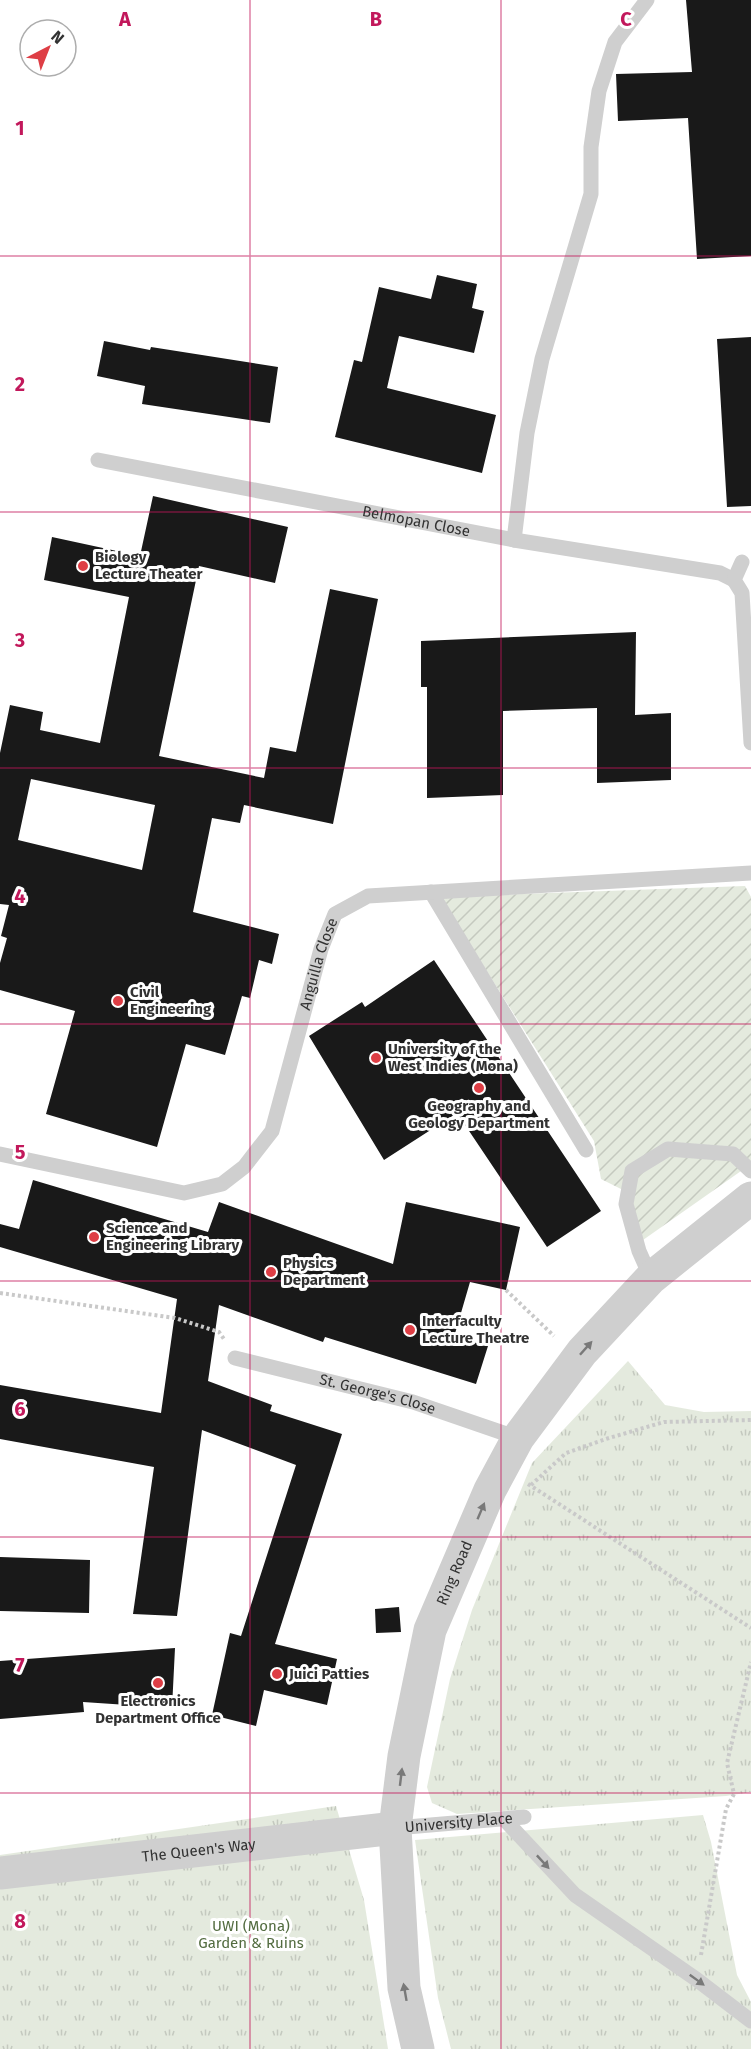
<svg xmlns="http://www.w3.org/2000/svg" width="751" height="2049" font-family="'Fira Sans',sans-serif">
<style>
.park{fill:url(#park-tufts)}
.garden{fill:url(#garden-furrows)}
.building{fill:#191919;fill-rule:evenodd}
.lines{fill:none;stroke-linecap:round;stroke-linejoin:round}
.path{stroke:#c9c9c9;stroke-width:4;stroke-dasharray:3 3;stroke-linecap:butt}
.service{stroke:#cfcfcf;stroke-width:15}
.tertiary{stroke:#cfcfcf;stroke-width:33}
.oneway{fill:#797979}
.grid{fill:none;stroke:#c2185b;stroke-width:1.5;stroke-opacity:0.55}
.poi-dot{fill:#de3e45;stroke:#fff;stroke-width:2}
.labels{text-anchor:middle;stroke-width:6;stroke-linejoin:round;paint-order:stroke}
.street-label{font-size:15px;fill:#323232;stroke:#fff}
.poi-label{font-size:15px;font-weight:bold;fill:#323232;stroke:#fff;text-anchor:start}
.park-label{font-size:15px;fill:#536c40;stroke:#fff}
.grid-label{font-size:20px;text-anchor:middle;font-weight:bold;fill:#c2185b;stroke:#fff;stroke-width:6;stroke-linejoin:round;paint-order:stroke}
</style>
<defs>
<pattern id="park-tufts" width="24" height="20" patternUnits="userSpaceOnUse" patternTransform="scale(1.5)"><rect width="24" height="20" fill="#e4eade"/><path d="M3 7l-1-3M5 7V3M7 7l1-3M15 17l-1-3M17 17v-4M19 17l1-3" fill="none" stroke="#c4c9bf"/></pattern>
<pattern id="garden-furrows" width="10" height="10" patternUnits="userSpaceOnUse" patternTransform="scale(1.5)"><rect width="10" height="10" fill="#e4eade"/><path d="M-1 1l2-2M0 10L10 0M9 11l2-2" fill="none" stroke="#c4c9bf"/></pattern>
</defs>
<rect width="100%" height="100%" fill="#fff"/>
<path class="park" d="M628,1361L665,1405L704,1412L751,1411V1792L726,1796L457,1814L432,1803L427,1787L450,1679L472,1610L532,1463Z
M336,1806L364,1900L388,2049H0V1855Z
M703,1815L711,1842L737,1975L751,2002V2049H451L438,1998L415,1840Z"/>
<path class="garden" d="M745,886L751,897V1164L643,1240L621,1189L601,1179L594,1141L440,897Z"/>
<path class="building" d="M686,0H751V256L697,259L688,118L618,121L616,74L692,72Z
M437,275L477,284L472,308L484,311L474,353L399,336L387,388L496,415L482,473L335,437L354,360L362,362L379,287L431,299Z
M751,337V506L727,507L717,339Z
M104,341L150,350L151,347L278,367L270,423L142,404L145,386L97,376Z
M153,496L288,527L275,583L199,566L159,756L264,778L270,747L296,752L330,589L378,599L333,824L244,805L240,823L212,818L193,912L279,934L272,964L259,960L250,998L242,996L225,1055L186,1044L157,1147L46,1114L75,1011L0,990V963L7,938L1,936L9,905L0,904V753L10,705L43,712L40,730L100,743L129,597L44,580L52,537L140,556ZM31,779L155,805L142,870L18,840Z
M636,632L635,715L671,713V780L597,783V708L503,711V795L427,798V687H421V641Z
M434,960L601,1211L547,1247L457,1113L384,1160L309,1036L362,1002L365,1007Z
M33,1180L208,1232L219,1202L393,1264L406,1202L520,1227L506,1290L470,1282L454,1337L488,1346L476,1384L325,1337L323,1342L219,1305L208,1381L272,1405L270,1411L342,1434L275,1644L337,1659L327,1705L264,1690L256,1726L212,1715L230,1633L241,1636L296,1465L202,1430L177,1616L133,1614L154,1467L0,1439V1385L161,1413L177,1299L0,1247V1224L19,1229Z
M0,1557L90,1560L89,1613L0,1611Z
M399,1607L401,1632L376,1633L375,1609Z
M175,1648L172,1708L83,1702L84,1712L0,1719V1661Z"/>
<g class="lines">
<path class="path" d="M506,1290L554,1336
M0,1293L175,1318L219,1332L224,1339
M528,1484L751,1628
M531,1485L566,1453L609,1438L664,1422L751,1420
M701,1955L726,1809L734,1794L727,1763L751,1662"/>
<g class="service">
<path id="s1" d="M98,460L514,540L720,573L734,580"/>
<path d="M514,540L527,433L542,359L591,194V147L599,91L615,42L647,0"/>
<path d="M742,562L734,580L742,593L751,743"/>
<path d="M431,892L586,1150"/>
<path id="s2" d="M0,1154L184,1193L222,1184L244,1167L272,1131L321,949L335,914L368,896L751,873"/>
<path d="M651,1278L639,1251L626,1204L632,1171L668,1149L733,1154L751,1171"/>
<path id="s3" d="M235,1358L413,1402L518,1438"/>
<path d="M504,1819L575,1895L696,1979L751,2021"/>
<path id="s4" d="M395,1828L524,1817"/>
</g>
<g class="tertiary">
<path id="s5" d="M0,1873L395,1828"/>
<path id="s6" d="M418,2049L404,1988L395,1828L404,1756L430,1630L490,1490L518,1438L582,1352L651,1278L751,1198"/>
</g>
</g>
<defs><path id="oneway-solid" d="M-6-.8H1V-3.2L6.5 0L1 3.2V.8H-6Z" transform="scale(1.5)"/></defs>
<g class="oneway">
<use href="#oneway-solid" transform="translate(586 1348) rotate(-48)"/>
<use href="#oneway-solid" transform="translate(481 1511) rotate(-67)"/>
<use href="#oneway-solid" transform="translate(401 1777) rotate(-83)"/>
<use href="#oneway-solid" transform="translate(543 1862) rotate(47)"/>
<use href="#oneway-solid" transform="translate(697 1980) rotate(36)"/>
<use href="#oneway-solid" transform="translate(405 1992) rotate(-100)"/>
</g>
<path class="grid" d="M250,0V2049M501,0V2049M0,256H751M0,512H751M0,768H751M0,1024H751M0,1281H751M0,1537H751M0,1793H751"/>
<g class="poi-dot">
<circle cx="83" cy="566" r="6"/>
<circle cx="118" cy="1001" r="6"/>
<circle cx="376" cy="1058" r="6"/>
<circle cx="479" cy="1088" r="6"/>
<circle cx="94" cy="1237" r="6"/>
<circle cx="271" cy="1272" r="6"/>
<circle cx="410" cy="1330" r="6"/>
<circle cx="277" cy="1674" r="6"/>
<circle cx="158" cy="1683" r="6"/>
</g>
<g class="labels">
<g class="street-label">
<text dy="5" stroke="none"><textPath href="#s1" startOffset="324">Belmopan Close</textPath></text>
<text dy="5" stroke="none"><textPath href="#s2" startOffset="474">Anguilla Close</textPath></text>
<text dy="5" stroke="none"><textPath href="#s3" startOffset="147">St. George's Close</textPath></text>
<text dy="5" stroke="none"><textPath href="#s6" startOffset="486">Ring Road</textPath></text>
<text dy="5" stroke="none"><textPath href="#s4" startOffset="64">University Place</textPath></text>
<text dy="5" stroke="none"><textPath href="#s5" startOffset="200">The Queen's Way</textPath></text>
</g>
<g class="poi-label">
<text x="95" y="562">Biology<tspan x="95" dy="17">Lecture Theater</tspan></text>
<text x="130" y="997">Civil<tspan x="130" dy="17">Engineering</tspan></text>
<text x="388" y="1054">University of the<tspan x="388" dy="17">West Indies (Mona)</tspan></text>
<text x="479" y="1111" text-anchor="middle">Geography and<tspan x="479" dy="17">Geology Department</tspan></text>
<text x="106" y="1233">Science and<tspan x="106" dy="17">Engineering Library</tspan></text>
<text x="283" y="1268">Physics<tspan x="283" dy="17">Department</tspan></text>
<text x="422" y="1326">Interfaculty<tspan x="422" dy="17">Lecture Theatre</tspan></text>
<text x="289" y="1679">Juici Patties</text>
<text x="158" y="1706" text-anchor="middle">Electronics<tspan x="158" dy="17">Department Office</tspan></text>
</g>
<g class="park-label">
<text x="251" y="1931">UWI (Mona)<tspan x="251" dy="17">Garden &amp; Ruins</tspan></text>
</g>
</g>
<g class="grid-label">
<text x="125" y="26">A</text>
<text x="376" y="26">B</text>
<text x="626" y="26">C</text>
<text x="20" y="135">1</text>
<text x="20" y="391">2</text>
<text x="20" y="647">3</text>
<text x="20" y="903">4</text>
<text x="20" y="1159">5</text>
<text x="20" y="1416">6</text>
<text x="20" y="1672">7</text>
<text x="20" y="1928">8</text>
</g>
<g transform="translate(48 48) rotate(42)"><circle r="28" fill="#ffffff" stroke="#adadad" stroke-width="1.5"/>
<path d="M0-4.5L10 22L0 15L-10 22Z" fill="#de3e45"/>
<text y="-9" font-size="16" font-weight="bold" text-anchor="middle" fill="#323232">N</text>
</g>
</svg>
